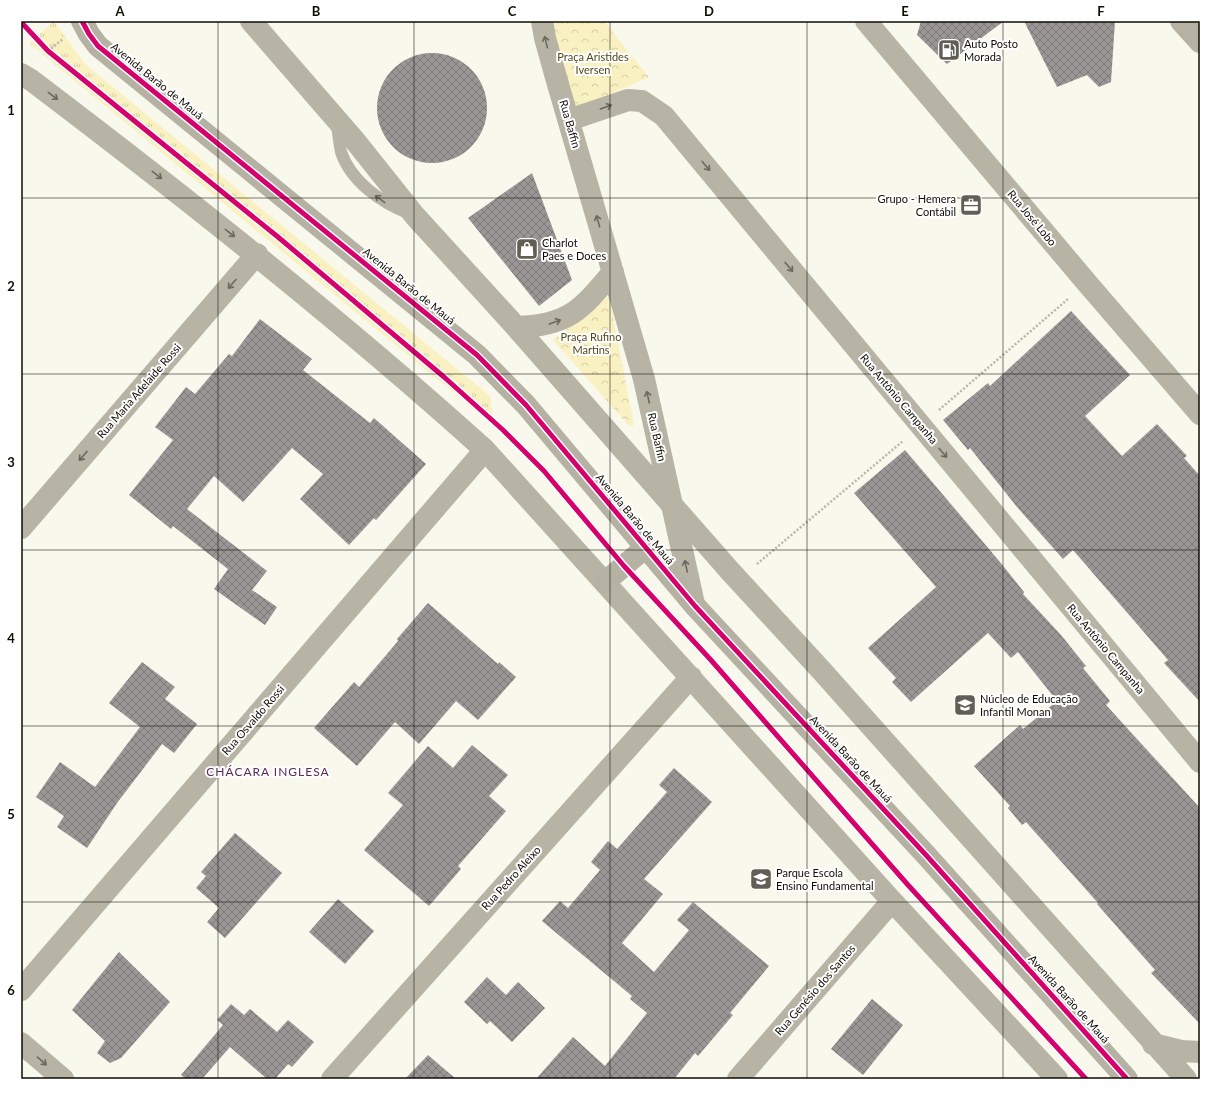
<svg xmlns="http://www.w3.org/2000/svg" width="1221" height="1100" font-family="Lato,sans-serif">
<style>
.grass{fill:url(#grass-tufts)}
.park{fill:url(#park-crowns)}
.building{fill:url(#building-cross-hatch)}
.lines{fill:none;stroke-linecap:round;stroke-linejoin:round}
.path{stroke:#b8b6ab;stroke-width:2.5;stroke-dasharray:2 2;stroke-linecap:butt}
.lane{stroke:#b7b4a6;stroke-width:12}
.street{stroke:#b7b4a6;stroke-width:22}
.secondary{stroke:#b5b2a3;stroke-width:22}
.cycleway-casing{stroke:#fff;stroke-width:8}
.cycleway{stroke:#d6006c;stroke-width:5}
.oneway{stroke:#6b685d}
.grid{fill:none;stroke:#0e0c03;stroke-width:1;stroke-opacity:0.55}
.labels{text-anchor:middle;stroke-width:4;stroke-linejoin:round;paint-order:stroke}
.poi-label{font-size:11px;fill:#0e0c03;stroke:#fff;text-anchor:start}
.park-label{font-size:11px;fill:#51491c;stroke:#fff}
.street-label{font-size:11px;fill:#0e0c03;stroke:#fff}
.neighbourhood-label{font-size:12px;letter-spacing:1px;fill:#5a295b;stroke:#fff}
.neatline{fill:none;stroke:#0e0c03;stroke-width:1.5}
.grid-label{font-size:13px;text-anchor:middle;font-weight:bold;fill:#0e0c03}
</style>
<defs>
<pattern id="grass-tufts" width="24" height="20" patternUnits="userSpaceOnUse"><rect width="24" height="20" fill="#faf1c2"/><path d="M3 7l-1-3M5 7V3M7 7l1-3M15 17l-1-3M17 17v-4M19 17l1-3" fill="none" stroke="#d5cda5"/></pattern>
<pattern id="park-crowns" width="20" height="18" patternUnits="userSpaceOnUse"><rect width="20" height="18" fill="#faf1c2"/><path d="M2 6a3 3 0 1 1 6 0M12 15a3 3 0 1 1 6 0" fill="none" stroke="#d5cda5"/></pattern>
<pattern id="building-cross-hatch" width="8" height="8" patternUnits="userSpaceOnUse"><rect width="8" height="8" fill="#9b9696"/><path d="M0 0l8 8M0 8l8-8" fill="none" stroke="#7d7978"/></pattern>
</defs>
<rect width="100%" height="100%" fill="#f9f8ed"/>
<path class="grass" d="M54,21L85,64L490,396L494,426L29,43Z"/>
<path class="park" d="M550,21H604L649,77L571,112Z
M609,296L634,425L630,427L553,340Z"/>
<path class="building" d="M921,21H1004L947,64L917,35Z
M1024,21H1115L1111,82L1099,87L1087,75L1057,87Z
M377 108a55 55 0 1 1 110 0a55 55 0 1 1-110 0Z
M532,173L572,280L539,306L468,218Z
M1071,311L1130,375L1085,416L1122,456L1157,424L1187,456L1184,458L1200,476V702L1164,663L1168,660L1073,550L1063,559L1017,507L970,448L968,450L943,420L988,383L990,386Z
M260,319L312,359L303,370L370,423L374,418L426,464L376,520L374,518L349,545L300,499L323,474L292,448L243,502L214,476L187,509L267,571L252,590L277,607L265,625L214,589L228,569L173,526L171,529L129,495L173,440L155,427L186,387L195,394L229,354L232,356Z
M905,450L1000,562L1024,592L1023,594L1061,635L1086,666L1083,668L1110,701L1106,705L1200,808V1024L1151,973L1155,970L1097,904L1098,903L1026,822L1022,825L1008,808L1010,806L974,766L1020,725L1023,729L1057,701L1018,652L1011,658L988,633L911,702L892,682L896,678L868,648L936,587L854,493Z
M428,603L498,664L499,662L516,677L478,720L456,701L419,744L395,722L357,766L314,728L354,682L359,687L398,641L397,639Z
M142,662L175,687L165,699L197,724L174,753L162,744L117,803L87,848L57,827L64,816L36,797L60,762L95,787L140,727L109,703Z
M472,745L508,775L489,796L506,811L458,866L461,869L429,906L364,850L403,805L388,793L428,746L453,768Z
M674,768L712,802L644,879L663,894L622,943L654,972L689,930L677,920L693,902L769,966L730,1013L733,1015L698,1056L695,1053L674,1079H536L573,1037L605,1066L647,1013L630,999L632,996L542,921L560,901L568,908L600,870L591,862L608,841L617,849L667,792L659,785Z
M235,833L282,873L225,938L207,922L219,908L196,888L206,876L201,872Z
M338,899L374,931L345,964L309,932Z
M119,952L170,1002L121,1058L110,1063L97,1053L105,1041L72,1010Z
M487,977L506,995L518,982L545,1008L512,1042L490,1021L487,1024L464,1002Z
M872,999L903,1025L863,1075L831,1049Z
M231,1004L244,1015L250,1009L277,1032L288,1020L314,1042L292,1067L288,1064L275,1079H267L230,1047L202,1079H186L181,1075L223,1025L217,1020Z
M428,1055L456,1079H405Z"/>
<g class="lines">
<path class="path" d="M48,51L63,39
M939,410L1068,299
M757,564L903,441"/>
<path class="lane" d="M337,124C338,133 339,143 341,152C351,182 382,203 410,214"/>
<path class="street" d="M251,21L356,142L415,216L509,319L730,571L821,670L1186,1079
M542,21L545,38L557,81L644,379L694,604
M866,21L1087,283L1200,414
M21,74L31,80C187,198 340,319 485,450L892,901L1057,1079
M569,120L628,100L642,101L664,116L1200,762
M516,327C568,326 581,310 613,272
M21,528L257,254
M21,990L485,450
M21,1043L63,1079
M1153,1044L1181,1051L1200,1052
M332,1079L691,677
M738,1079L892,901"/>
<path class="secondary" d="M82,21L89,34L98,46L477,355L526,405L695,606L926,855L1127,1079
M1181,21L1200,42
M605,582L646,547"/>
<g class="cycleway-casing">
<path id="cycleway" d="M82,21L89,34L98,46L477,355L526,405L695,606L926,855L1127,1079
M21,22L48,51L278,237L444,377L503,430L544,471L624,566L710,659L908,885L1086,1079"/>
</g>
<use href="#cycleway" class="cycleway"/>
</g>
<defs><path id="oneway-shaft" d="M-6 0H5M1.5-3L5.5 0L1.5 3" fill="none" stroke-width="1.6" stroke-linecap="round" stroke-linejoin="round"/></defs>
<g class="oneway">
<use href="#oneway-shaft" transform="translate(546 42) rotate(-104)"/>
<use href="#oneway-shaft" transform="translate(53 96) rotate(37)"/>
<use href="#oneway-shaft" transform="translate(606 107) rotate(-20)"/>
<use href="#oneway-shaft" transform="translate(706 166) rotate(50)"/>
<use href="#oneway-shaft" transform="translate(157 175) rotate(38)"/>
<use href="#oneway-shaft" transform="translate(380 199) rotate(-144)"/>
<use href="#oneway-shaft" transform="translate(598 221) rotate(-106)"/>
<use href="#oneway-shaft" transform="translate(230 233) rotate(38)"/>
<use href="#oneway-shaft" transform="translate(789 267) rotate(50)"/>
<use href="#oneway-shaft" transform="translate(232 284) rotate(131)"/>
<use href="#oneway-shaft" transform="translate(555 322) rotate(-20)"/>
<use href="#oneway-shaft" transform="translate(648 397) rotate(-103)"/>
<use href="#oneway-shaft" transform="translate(943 453) rotate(50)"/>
<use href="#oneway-shaft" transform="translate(83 456) rotate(131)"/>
<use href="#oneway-shaft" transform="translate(686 566) rotate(-102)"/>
<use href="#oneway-shaft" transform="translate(42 1061) rotate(41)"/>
</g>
<path class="grid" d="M218,21V1079M414,21V1079M610,21V1079M807,21V1079M1003,21V1079M21,198H1200M21,374H1200M21,550H1200M21,726H1200M21,902H1200"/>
<defs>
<g id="fuel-square" transform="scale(1.15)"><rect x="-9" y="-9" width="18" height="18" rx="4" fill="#605f55" stroke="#fff"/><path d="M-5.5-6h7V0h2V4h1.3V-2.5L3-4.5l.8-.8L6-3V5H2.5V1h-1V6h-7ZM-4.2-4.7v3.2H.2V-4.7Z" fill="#fff"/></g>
<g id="office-square" transform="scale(1.15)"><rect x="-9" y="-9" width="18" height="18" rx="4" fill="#605f55" stroke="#fff"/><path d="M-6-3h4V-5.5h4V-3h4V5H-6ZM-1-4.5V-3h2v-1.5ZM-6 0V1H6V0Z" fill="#fff"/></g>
<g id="shop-square" transform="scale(1.15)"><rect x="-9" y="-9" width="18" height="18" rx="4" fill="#605f55" stroke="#fff"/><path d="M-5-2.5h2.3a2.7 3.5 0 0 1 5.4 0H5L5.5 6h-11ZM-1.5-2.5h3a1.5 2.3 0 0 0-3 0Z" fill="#fff"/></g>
<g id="school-square" transform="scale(1.15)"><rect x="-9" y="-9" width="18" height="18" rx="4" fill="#605f55" stroke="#fff"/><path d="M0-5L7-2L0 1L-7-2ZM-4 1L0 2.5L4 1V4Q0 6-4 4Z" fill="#fff"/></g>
</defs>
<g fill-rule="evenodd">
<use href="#fuel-square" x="949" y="50"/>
<use href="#office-square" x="971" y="205"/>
<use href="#shop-square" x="527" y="249"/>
<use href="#school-square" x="965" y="705"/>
<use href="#school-square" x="761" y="879"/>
</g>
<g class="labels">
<g class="poi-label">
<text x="964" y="48">Auto Posto<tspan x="964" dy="13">Morada</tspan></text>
<text x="956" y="203" text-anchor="end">Grupo - Hemera<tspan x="956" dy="13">Contábil</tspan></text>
<text x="542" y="247">Charlot<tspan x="542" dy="13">Paes e Doces</tspan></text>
<text x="980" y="703">Núcleo de Educação<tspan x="980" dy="13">Infantil Monan</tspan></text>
<text x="776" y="877">Parque Escola<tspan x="776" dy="13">Ensino Fundamental</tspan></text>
</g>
<g class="park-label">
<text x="593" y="61">Praça Aristides<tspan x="593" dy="13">Iversen</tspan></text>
<text x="591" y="341">Praça Rufino<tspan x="591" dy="13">Martins</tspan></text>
</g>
<g class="street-label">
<text transform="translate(157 81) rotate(39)" y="4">Avenida Barão de Mauá</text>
<text transform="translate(570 124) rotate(74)" y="4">Rua Baffin</text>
<text transform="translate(1032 218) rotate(50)" y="4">Rua José Lobo</text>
<text transform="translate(409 286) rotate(39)" y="4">Avenida Barão de Mauá</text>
<text transform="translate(139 391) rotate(-49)" y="4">Rua Maria Adelaide Rossi</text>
<text transform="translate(899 399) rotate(50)" y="4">Rua Antônio Campanha</text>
<text transform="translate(657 437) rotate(77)" y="4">Rua Baffin</text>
<text transform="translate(635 519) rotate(50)" y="4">Avenida Barão de Mauá</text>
<text transform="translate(1106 649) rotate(50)" y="4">Rua Antônio Campanha</text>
<text transform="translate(253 720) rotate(-49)" y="4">Rua Osvaldo Rossi</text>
<text transform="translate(851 759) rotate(47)" y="4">Avenida Barão de Mauá</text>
<text transform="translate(511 878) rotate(-48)" y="4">Rua Pedro Aleixo</text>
<text transform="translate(815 990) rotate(-49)" y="4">Rua Genésio dos Santos</text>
<text transform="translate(1069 999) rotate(48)" y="4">Avenida Barão de Mauá</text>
</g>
<g class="neighbourhood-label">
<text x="268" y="776">CHÁCARA INGLESA</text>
</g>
</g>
<rect width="1221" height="1100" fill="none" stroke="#ffffff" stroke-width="44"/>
<rect x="22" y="22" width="1177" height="1056" class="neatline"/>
<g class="grid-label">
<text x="120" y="16">A</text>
<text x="316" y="16">B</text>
<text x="512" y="16">C</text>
<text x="709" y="16">D</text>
<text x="905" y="16">E</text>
<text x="1101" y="16">F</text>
<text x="11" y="115">1</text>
<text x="11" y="291">2</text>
<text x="11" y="467">3</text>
<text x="11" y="643">4</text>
<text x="11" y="819">5</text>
<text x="11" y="995">6</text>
</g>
</svg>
